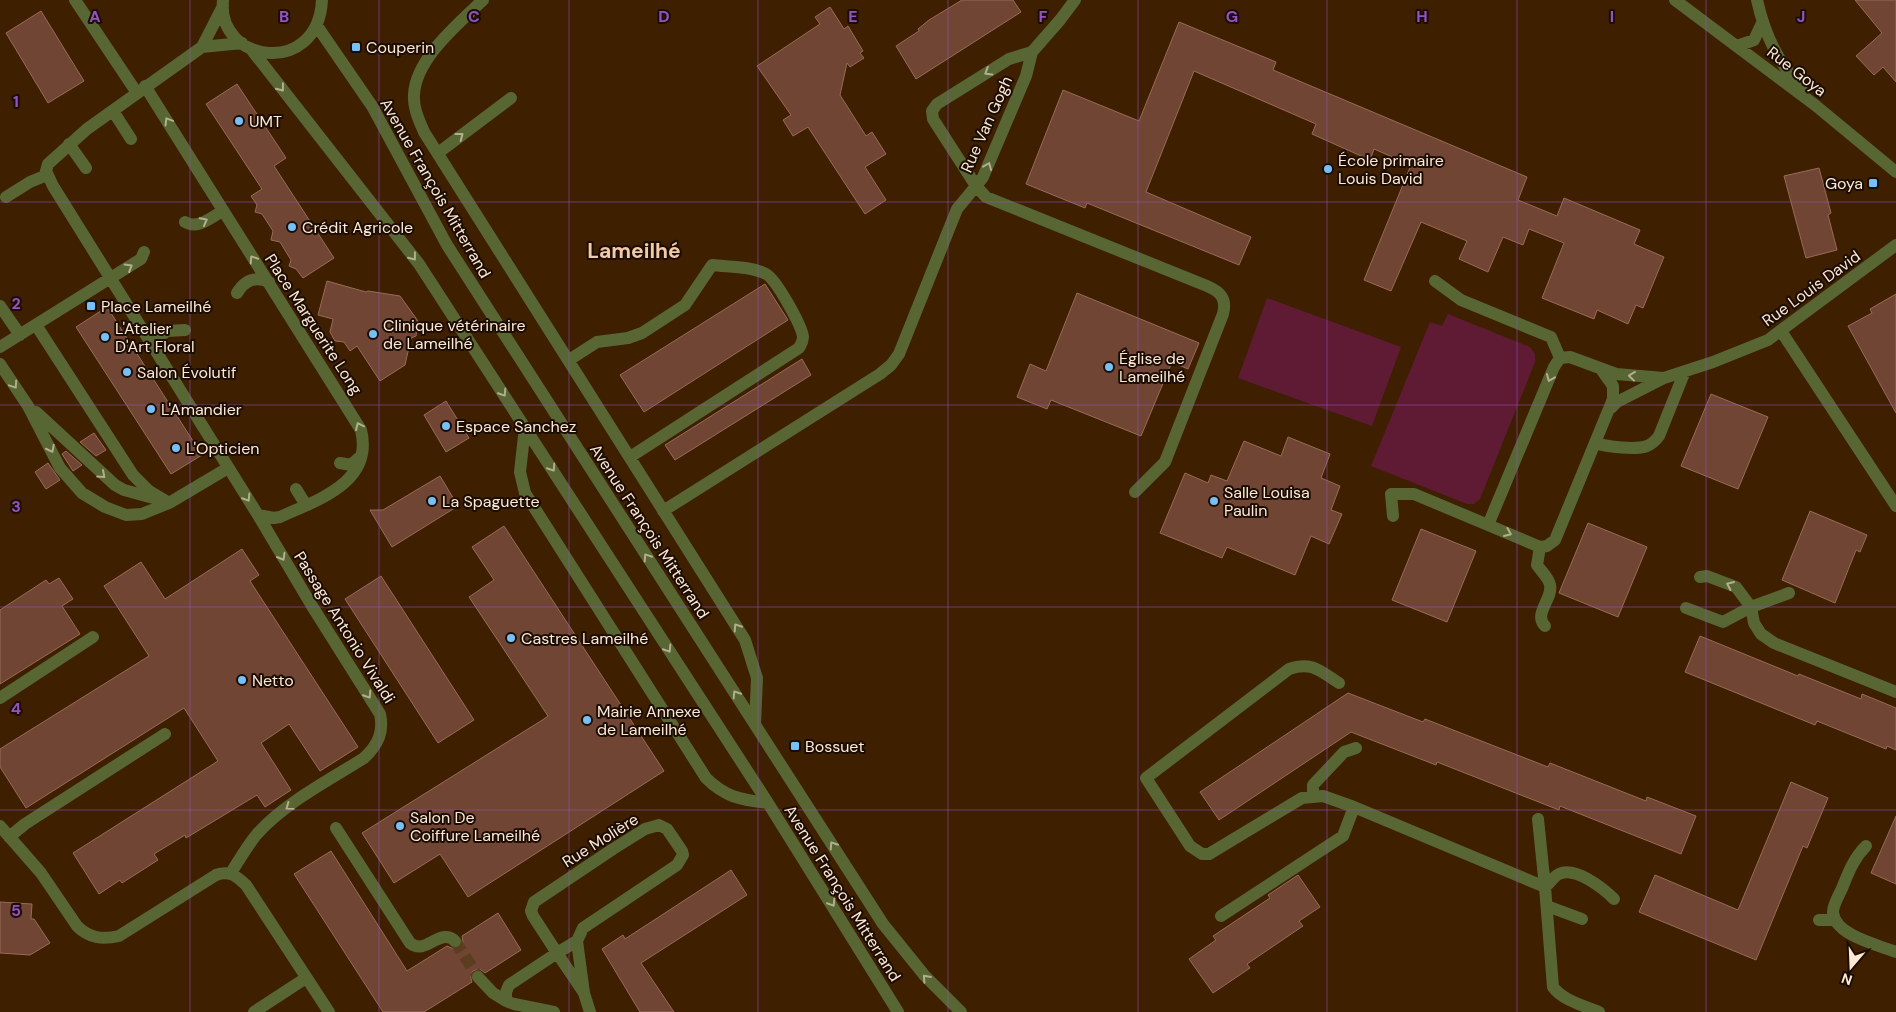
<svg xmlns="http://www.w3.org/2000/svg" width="1896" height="1012" font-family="'DM Sans',sans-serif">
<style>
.green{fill:#601b34}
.building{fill:#704534;stroke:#996b59}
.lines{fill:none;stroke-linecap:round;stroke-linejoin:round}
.minor-tunnel{stroke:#5b3d20;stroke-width:12;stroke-dasharray:12 6;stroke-linecap:butt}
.minor{stroke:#586634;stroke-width:12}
.oneway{stroke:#b3ae8d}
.grid{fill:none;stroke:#9552c4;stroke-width:1;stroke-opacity:0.55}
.poi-dot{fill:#76c0f7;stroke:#1b0d03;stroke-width:2}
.labels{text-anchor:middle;stroke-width:4;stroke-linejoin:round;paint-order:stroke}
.poi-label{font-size:16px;fill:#fde8d6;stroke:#1b0d03;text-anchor:start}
.street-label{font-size:16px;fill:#fde8d6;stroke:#1b0d03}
.district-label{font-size:21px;font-weight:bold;fill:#f3caa7;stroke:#1b0d03}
.grid-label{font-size:16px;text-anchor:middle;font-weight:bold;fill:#9552c4;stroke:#1b0d03;stroke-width:4;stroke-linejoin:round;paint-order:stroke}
</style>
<rect width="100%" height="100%" fill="#3e1f00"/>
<path class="green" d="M1267,298L1401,347L1372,426L1238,378Z
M1448,314L1530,347L1535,354V362L1480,499L1474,504H1467L1371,466L1430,322L1442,326Z"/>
<path class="building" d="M962,0H1013L1021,12L916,79L896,46L919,31L918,29L929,20Z
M1855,0H1896V82L1883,67L1874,75L1856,56L1882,33Z
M830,7L844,29L848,26L863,51L860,53L864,58L850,67L847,63L840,95L866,136L872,132L886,154L865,167L886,200L865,214L808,127L793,136L783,120L791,115L757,66L820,24L815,17Z
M41,11L84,81L48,103L6,33Z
M1179,22L1276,62L1273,70L1527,177L1518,200L1557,216L1564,198L1640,230L1634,244L1664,257L1643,308L1636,305L1628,324L1597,310L1594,319L1542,298L1564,243L1529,229L1523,245L1503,237L1488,272L1459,259L1467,241L1421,222L1391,291L1364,280L1411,165L1374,149L1370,160L1312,134L1316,124L1194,71L1146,192L1251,237L1239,265L1087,203L1085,208L1026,184L1063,90L1139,121Z
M237,84L286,158L274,166L334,258L303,278L296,269L289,266L291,260L280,242L271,240L273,231L262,214L255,212L257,205L251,196L262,189L206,104Z
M1819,168L1831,213L1828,215L1837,250L1806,258L1784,176Z
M327,281L366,292L368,291L400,296L418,321L416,336L411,338L405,365L380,381L357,346L350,351L344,342L335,341L330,332L333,319L318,315Z
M765,284L788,320L644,412L620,375Z
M1077,293L1199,343L1188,369L1172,362L1141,436L1051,400L1047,409L1017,397L1030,364L1046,371Z
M1896,294V413L1848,326L1872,313L1870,309Z
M107,307L202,455L171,474L76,327Z
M802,359L811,375L675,460L665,445Z
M1711,394L1768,417L1738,489L1681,466Z
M446,401L469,438L446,452L424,415Z
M94,433L106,450L96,456L80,442Z
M1288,437L1330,454L1321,478L1340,486L1331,510L1342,514L1329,544L1311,536L1295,575L1227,547L1222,558L1160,533L1185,473L1208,483L1211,475L1227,481L1244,441L1281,456Z
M66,451L82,465L73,471L62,454Z
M48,463L60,480L46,489L35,472Z
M440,476L458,506L392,547L370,510H383Z
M1810,511L1867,535L1860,552L1856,550L1835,603L1782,580Z
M1588,523L1647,547L1618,617L1559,593Z
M504,526L664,771L468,897L440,854L394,883L362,833L544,719L548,716L469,597L494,580L472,547Z
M1421,529L1476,551L1447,622L1392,600Z
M242,549L259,575L250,581L358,747L320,771L289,724L261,743L291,790L265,807L257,795L186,838L185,835L154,854L158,860L122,883L120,880L99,894L73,853L218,761L184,708L26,808L0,767V749L149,656L104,586L141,562L165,599Z
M381,576L474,720L438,743L345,599Z
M59,578L73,599L62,606L80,634L0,684V610L46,580L49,584Z
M1700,636L1798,676L1799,674L1861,699L1862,694L1896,708V750L1887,746L1886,749L1817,721L1815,725L1685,672Z
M1348,693L1423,722L1425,719L1548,767L1550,763L1646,801L1647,797L1696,816L1681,854L1560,806L1559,810L1437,762L1436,765L1351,732L1219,820L1200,792Z
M1791,782L1828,798L1807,848L1803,846L1756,960L1639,912L1655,875L1738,910Z
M1896,816V884L1871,873Z
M331,851L407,971L447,946L454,949L459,948L463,942L462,936L498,913L521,950L485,973L480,969L473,971L470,975L472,982L424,1012H383L294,874Z
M731,870L747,895L641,963L674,1012H640L602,949L623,935L625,939Z
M1298,875L1320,907L1299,921L1303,926L1247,964L1250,968L1213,993L1189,959L1216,940L1213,936L1270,898L1268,895Z
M0,902L32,904L31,919H34L50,943L30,955L0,953Z"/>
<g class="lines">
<path class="minor-tunnel" d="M455,941L478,977"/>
<path class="minor" d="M75,0L137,93
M223,0C216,63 318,78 322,0
M483,0C459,23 415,59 414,95C413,108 419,120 424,132L745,640L757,678L755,724
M1675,0L1815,105L1896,172
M1757,0C1765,36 1778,61 1802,90
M317,26L372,106L447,245L883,924L925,976L961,1012
M1737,46L1754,40L1762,23
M202,47L223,6
M251,49L419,264L768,803L898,1012
M1032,52L1009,59L937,104L932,111L933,119L976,186L983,177L1026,76L1032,52L1060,20L1075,0
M145,86L361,430C374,483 317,500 280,517L274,518L258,515L53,186L46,171L48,164L87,129L202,47L242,43
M113,111L131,139
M69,144L86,168
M438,153L511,98
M6,197L30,182L47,175
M185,222C198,230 211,217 223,211
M1435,281L1461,300L1551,337L1560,358
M237,293C245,280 255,276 269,282
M0,306L20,335
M36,325L133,475L149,491L169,503
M1781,331L1896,506
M151,343L167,331L185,330
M0,347L141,259L144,252
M569,360L597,342L628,338L642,333L685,305L712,265C728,267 751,266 766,274C776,279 802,326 803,337C803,342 801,344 799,348L630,457
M0,364L28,406L60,468L82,493L105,507L126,515L142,514L169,503L228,468
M1601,369L1613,386V399L1555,540L1547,546L1540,547L1488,525L1554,367L1560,358L1570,357L1616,374L1664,378
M1611,408L1617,402L1664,378L1713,362L1768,340L1896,245
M36,412L115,485L124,490L157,499
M525,427L520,472L525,493L706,778C725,797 741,800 768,803
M1596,443C1607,447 1636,450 1647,446C1652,444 1656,440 1659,436L1685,371
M340,463L351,465L361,456
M296,489L306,505
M663,511L880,374L891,365L899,354L957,209L976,186L986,197L1207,286C1221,292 1227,299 1223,314L1165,462L1135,492
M1393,516L1391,494H1414L1488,525
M1540,547L1537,565C1541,571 1549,578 1550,585C1553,599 1533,614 1545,626
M1700,577L1707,576L1736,587L1751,607L1754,623L1761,634L1774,643L1896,692
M1686,608L1723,622L1751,607L1789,593
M1339,683C1320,671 1312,661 1289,669L1146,778L1190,846L1202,854H1209L1302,798L1323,796L1354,807L1545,887L1553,987C1562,1000 1585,1006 1599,1012
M0,698L93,637
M1313,796V785L1344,752L1356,748
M1538,819L1545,887
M659,825L667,829L682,851L683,855L677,865L583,928L577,941L557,953L533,916L531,911L534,902L613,849L645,829Z
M0,826L41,873L77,926C89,938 102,940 119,936L216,875C230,870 236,876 246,885L329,1012
M336,828L410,943C426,956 439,927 455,941
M9,837L25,824L165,734
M1866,846C1854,858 1849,871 1843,886C1840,894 1833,904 1833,912C1834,935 1878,945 1896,952
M231,873C239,860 247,846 257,834C286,802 328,781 364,758C378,745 384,732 380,714L312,606L258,515
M1545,887C1550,883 1554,876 1559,874C1575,866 1603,888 1614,899
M1547,906L1582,919
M1221,916L1343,836L1354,807
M1819,920H1835
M577,941L584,993L590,1012
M478,977L493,993L506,1001
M254,1012L306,978
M554,1012L514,1004L506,1001V992L509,985L557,953L584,993"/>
</g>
<defs><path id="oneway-chevron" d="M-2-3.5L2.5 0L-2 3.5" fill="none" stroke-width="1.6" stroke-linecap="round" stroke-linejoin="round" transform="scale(1.25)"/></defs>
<g class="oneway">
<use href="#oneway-chevron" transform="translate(988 72) rotate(148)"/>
<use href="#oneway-chevron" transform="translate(281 88) rotate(52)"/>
<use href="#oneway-chevron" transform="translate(168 121) rotate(-121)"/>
<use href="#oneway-chevron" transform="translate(460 136) rotate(-37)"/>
<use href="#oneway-chevron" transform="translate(988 166) rotate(-67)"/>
<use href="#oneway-chevron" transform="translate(204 221) rotate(-28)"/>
<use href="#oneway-chevron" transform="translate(413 257) rotate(52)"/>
<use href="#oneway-chevron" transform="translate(253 259) rotate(-123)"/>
<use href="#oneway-chevron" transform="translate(129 267) rotate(-31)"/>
<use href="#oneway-chevron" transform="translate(1632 376) rotate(-174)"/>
<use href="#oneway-chevron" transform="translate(1550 378) rotate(113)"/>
<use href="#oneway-chevron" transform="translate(14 385) rotate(56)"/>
<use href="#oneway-chevron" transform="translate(503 393) rotate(57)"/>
<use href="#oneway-chevron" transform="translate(359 426) rotate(-115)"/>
<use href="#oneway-chevron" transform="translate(51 449) rotate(63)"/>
<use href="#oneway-chevron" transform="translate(552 468) rotate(57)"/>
<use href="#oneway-chevron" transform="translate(102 475) rotate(42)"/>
<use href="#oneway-chevron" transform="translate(247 498) rotate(58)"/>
<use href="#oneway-chevron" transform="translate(1508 533) rotate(23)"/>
<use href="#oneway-chevron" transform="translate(282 557) rotate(60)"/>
<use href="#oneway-chevron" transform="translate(647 557) rotate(-123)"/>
<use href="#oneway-chevron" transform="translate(1730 585) rotate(-156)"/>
<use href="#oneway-chevron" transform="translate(737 627) rotate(-123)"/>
<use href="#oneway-chevron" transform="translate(668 649) rotate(57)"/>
<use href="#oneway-chevron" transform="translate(736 694) rotate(-123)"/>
<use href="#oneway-chevron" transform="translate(368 695) rotate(57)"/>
<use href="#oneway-chevron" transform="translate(289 807) rotate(144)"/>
<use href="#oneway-chevron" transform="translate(833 845) rotate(-123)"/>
<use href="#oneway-chevron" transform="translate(832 903) rotate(58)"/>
<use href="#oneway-chevron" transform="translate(926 978) rotate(-132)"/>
</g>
<path class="grid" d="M190,0V1012M379,0V1012M569,0V1012M758,0V1012M948,0V1012M1138,0V1012M1327,0V1012M1517,0V1012M1706,0V1012M0,202H1896M0,405H1896M0,607H1896M0,810H1896"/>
<g class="poi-dot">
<rect x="351" y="42" width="10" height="10" rx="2.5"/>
<circle cx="239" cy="121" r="5"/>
<circle cx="1328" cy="169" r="5"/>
<rect x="1868" y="178" width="10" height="10" rx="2.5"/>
<circle cx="292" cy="227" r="5"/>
<rect x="86" y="301" width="10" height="10" rx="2.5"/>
<circle cx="373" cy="334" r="5"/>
<circle cx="105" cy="337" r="5"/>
<circle cx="1109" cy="367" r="5"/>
<circle cx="127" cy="372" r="5"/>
<circle cx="151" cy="409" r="5"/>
<circle cx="446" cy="426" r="5"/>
<circle cx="176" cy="448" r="5"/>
<circle cx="432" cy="501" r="5"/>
<circle cx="1214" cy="501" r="5"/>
<circle cx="511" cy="638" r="5"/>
<circle cx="242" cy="680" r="5"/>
<circle cx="587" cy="720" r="5"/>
<rect x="790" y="741" width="10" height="10" rx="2.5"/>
<circle cx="400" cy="826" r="5"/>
</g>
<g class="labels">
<g class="poi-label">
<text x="366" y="53">Couperin</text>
<text x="249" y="127">UMT</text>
<text x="1338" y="166">École primaire<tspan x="1338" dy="18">Louis David</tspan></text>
<text x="1863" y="189" text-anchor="end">Goya</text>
<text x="302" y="233">Crédit Agricole</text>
<text x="101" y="312">Place Lameilhé</text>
<text x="383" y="331">Clinique vétérinaire<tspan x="383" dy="18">de Lameilhé</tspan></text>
<text x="115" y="334">L'Atelier<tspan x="115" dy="18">D'Art Floral</tspan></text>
<text x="1119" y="364">Église de<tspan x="1119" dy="18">Lameilhé</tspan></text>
<text x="137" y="378">Salon Évolutif</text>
<text x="161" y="415">L'Amandier</text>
<text x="456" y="432">Espace Sanchez</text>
<text x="186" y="454">L'Opticien</text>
<text x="1224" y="498">Salle Louisa<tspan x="1224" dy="18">Paulin</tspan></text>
<text x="442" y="507">La Spaguette</text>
<text x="521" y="644">Castres Lameilhé</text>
<text x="252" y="686">Netto</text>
<text x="597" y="717">Mairie Annexe<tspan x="597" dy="18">de Lameilhé</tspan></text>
<text x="805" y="752">Bossuet</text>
<text x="410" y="823">Salon De<tspan x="410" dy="18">Coiffure Lameilhé</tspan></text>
</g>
<g class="street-label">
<text transform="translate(1797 71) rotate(38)" y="6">Rue Goya</text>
<text transform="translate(986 124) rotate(-66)" y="6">Rue Van Gogh</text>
<text transform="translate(436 188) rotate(60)" y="6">Avenue François Mitterrand</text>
<text transform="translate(1811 288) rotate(-36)" y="6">Rue Louis David</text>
<text transform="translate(314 324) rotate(57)" y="6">Place Marguerite Long</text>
<text transform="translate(650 531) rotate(57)" y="6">Avenue François Mitterrand</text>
<text transform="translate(345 627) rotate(58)" y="6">Passage Antonio Vivaldi</text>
<text transform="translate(600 840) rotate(-32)" y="6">Rue Molière</text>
<text transform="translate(843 893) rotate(58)" y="6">Avenue François Mitterrand</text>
</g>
<g class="district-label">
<text x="634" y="258">Lameilhé</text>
</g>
</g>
<g class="grid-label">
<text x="95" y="22">A</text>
<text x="284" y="22">B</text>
<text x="474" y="22">C</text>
<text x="664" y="22">D</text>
<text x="853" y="22">E</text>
<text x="1043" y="22">F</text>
<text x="1232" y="22">G</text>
<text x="1422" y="22">H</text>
<text x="1612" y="22">I</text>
<text x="1801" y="22">J</text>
<text x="16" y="107">1</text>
<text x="16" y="309">2</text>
<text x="16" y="512">3</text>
<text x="16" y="714">4</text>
<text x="16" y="916">5</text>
</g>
<g transform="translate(1851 967) rotate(199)" stroke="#1b0d03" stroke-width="4" paint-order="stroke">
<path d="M0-4L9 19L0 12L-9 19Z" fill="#fde8d6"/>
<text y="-8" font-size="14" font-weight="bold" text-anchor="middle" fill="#fde8d6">N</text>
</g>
</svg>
